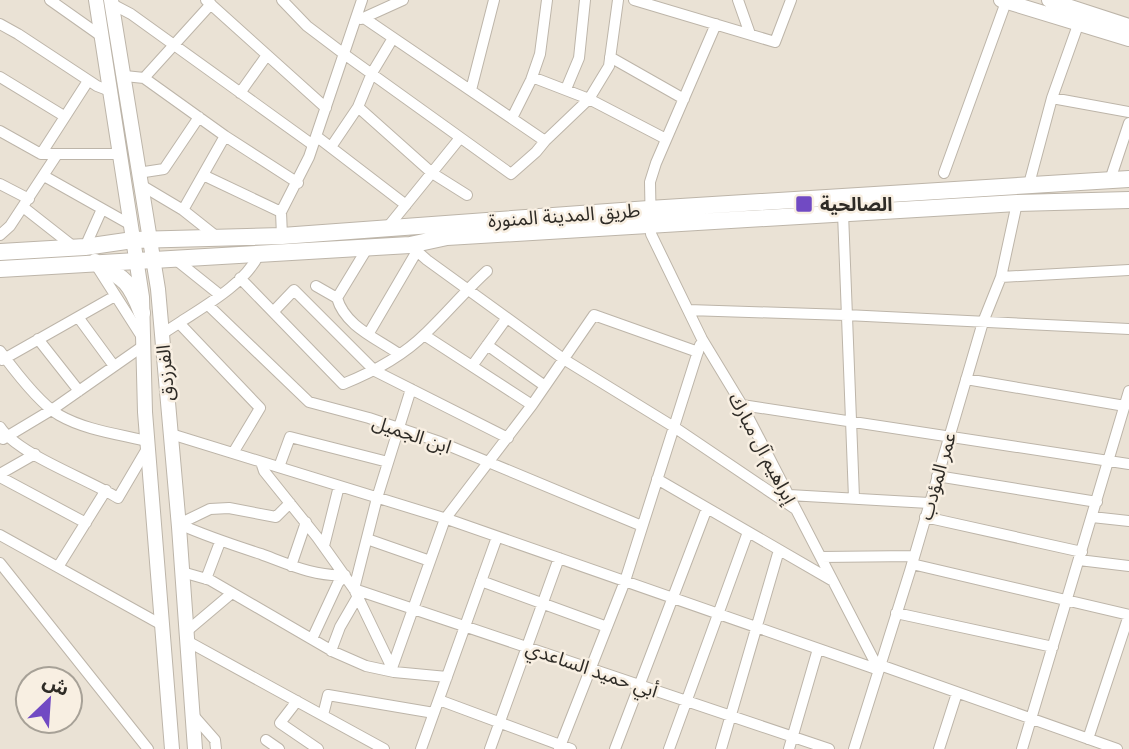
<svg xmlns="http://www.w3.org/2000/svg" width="1129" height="749" font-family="Lato,'Noto Sans Arabic',sans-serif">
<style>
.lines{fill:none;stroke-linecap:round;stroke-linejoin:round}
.minor-casing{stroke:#bdb5a9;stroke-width:12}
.secondary-casing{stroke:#bdb5a9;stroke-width:16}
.primary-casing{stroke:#bdb5a9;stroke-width:18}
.minor{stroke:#fff;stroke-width:10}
.secondary{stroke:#fff;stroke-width:14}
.primary{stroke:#fff;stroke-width:16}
.poi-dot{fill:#714ac3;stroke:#f8efe2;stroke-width:2.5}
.labels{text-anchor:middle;stroke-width:5;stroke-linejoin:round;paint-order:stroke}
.poi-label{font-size:19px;font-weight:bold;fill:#2e2b26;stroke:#f8efe2;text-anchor:start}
.street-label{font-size:19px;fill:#2e2b26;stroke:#f8efe2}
</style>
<rect width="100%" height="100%" fill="#eae2d5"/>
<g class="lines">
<g class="minor-casing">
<path id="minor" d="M50,0L101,36
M206,0L326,108
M282,0L307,26L344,54L511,174L536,152L545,141L364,18
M634,0L775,42L791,0
M738,0L750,34
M112,4L131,14L313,145
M361,19L403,0
M0,24L18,34L97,86L110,91
M716,24L656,163L650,182L651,234L702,339L742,405L879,670
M610,57L684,99
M125,76L144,78L225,136L298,183
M0,77L64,116
M532,77L589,99L666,139
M144,78L211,4
M566,89L579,58L585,0
M471,90L494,0
M240,93L267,55
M1052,98L1129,112
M358,107L432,173L467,195
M512,118L531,80L540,54L547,0
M0,131L41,154H120
M316,136L406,205
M545,141L589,99L609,66L618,0
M331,147L358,107L372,73L393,38
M41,154L88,81
M138,173L164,169L199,117
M944,173L1006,2
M203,175L281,212
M44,176L131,225
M1110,180L1129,123
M0,184L29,199
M1029,184L1052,98L1078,25
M141,185L183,210L217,237
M23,207L74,247
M183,210L225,136
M843,213L854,498
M387,228L460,138
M0,235L10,226L56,156
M282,236L281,212L309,157L362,0
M410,245L427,260L565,360L674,427L794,508
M85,247L102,209
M175,259L220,295
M96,265L142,337
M1001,277L1129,270
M240,278L343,384C373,372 403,356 426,333C447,313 465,291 487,271
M316,286L337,298L368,247
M337,298C345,326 376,338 399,354
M208,305L309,402L369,418L440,442L642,526
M688,310L846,315L1129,329
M273,312L294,290L375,371L508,438
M78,317L114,366
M179,323C205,306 246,283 259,254
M369,333L417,251
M162,334L179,323L260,408L233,453
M424,335L532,405
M38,339L79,391
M487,345L545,386
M0,351C14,370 39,403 59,415C85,430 118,434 147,441
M2,360L115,296
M472,366L506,319
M966,379L1125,406
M411,389L377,498L354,589L829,749
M742,405L1129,464
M0,427C17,454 88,479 118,498L148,447
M171,434L450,520L879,670
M3,439L53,409L143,346
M261,462L264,471L317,537L354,589L392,668
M279,467L290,437L388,462
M0,474L35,454
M937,476L1097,502
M0,477L86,523
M657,479L833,581
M789,495L929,503
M925,517L1082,552
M1092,517L1129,521
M179,524C206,536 233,545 261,554C288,564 315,577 345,575
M179,524L210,509L229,508L276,517L290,503
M0,535L162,625
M367,539L430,561
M324,546L339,486
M821,557L914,556
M1079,560L1129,566
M0,563L148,749
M912,564L1129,615
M291,566L306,522
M58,567L106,490
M182,572L210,580L334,652L366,666L394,672L447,677
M206,579L220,542
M481,581L607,627
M896,613L1053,647
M187,631L232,593
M312,639L338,583L345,575
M187,641L384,749
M331,651L340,627L358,596
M880,665L1117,749
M392,668L445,519L532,405L594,315L698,352
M439,700L571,749
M297,701L280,723L318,749
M193,715L215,740L216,749
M323,715L328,695L434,713
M1088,739L1129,615
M266,740L279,749
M421,749L497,537
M490,749L559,558
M559,749L625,581L700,345
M615,749L707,508
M669,749L748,532
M721,749L779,550
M789,749L818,649
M854,749L910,571L983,322L1001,277L1017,203
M939,749L957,693
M1022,749L1129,391"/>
</g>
<g class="secondary-casing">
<path id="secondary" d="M96,0L142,297L145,412L172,749
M111,0L158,289L179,527L195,749
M1001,0L1129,39
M1049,0L1129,26"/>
</g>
<g class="primary-casing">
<path id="primary" d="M0,252L85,247L133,240L282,236L649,209L1129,179
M95,262C125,279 129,280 142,313
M0,269L410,245L447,237L1017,203L1129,200"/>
</g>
<use href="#minor" class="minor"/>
<use href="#secondary" class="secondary"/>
<use href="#primary" class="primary"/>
</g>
<rect class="poi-dot" x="795" y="195" width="18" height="18" rx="3.5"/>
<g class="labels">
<g class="poi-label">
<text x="820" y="211">الصالحية</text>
</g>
<g class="street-label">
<text transform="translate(564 215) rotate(-4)" y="7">طريق المدينة المنورة</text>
<text transform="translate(165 373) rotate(-95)" y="7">الفرزدق</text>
<text transform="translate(412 434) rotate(19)" y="7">ابن الجميل</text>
<text transform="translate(763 448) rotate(62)" y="7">إبراهيم آل مبارك</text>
<text transform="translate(937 476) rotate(-74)" y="7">عمر المؤدب</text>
<text transform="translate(592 669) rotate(19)" y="7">أبي حميد الساعدي</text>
</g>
</g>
<g transform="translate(49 700) rotate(25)"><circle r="33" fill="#f8efe2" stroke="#a7a197" stroke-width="2"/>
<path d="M0-5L12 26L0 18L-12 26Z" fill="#714ac3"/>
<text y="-10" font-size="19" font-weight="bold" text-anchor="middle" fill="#2e2b26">ش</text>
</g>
</svg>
